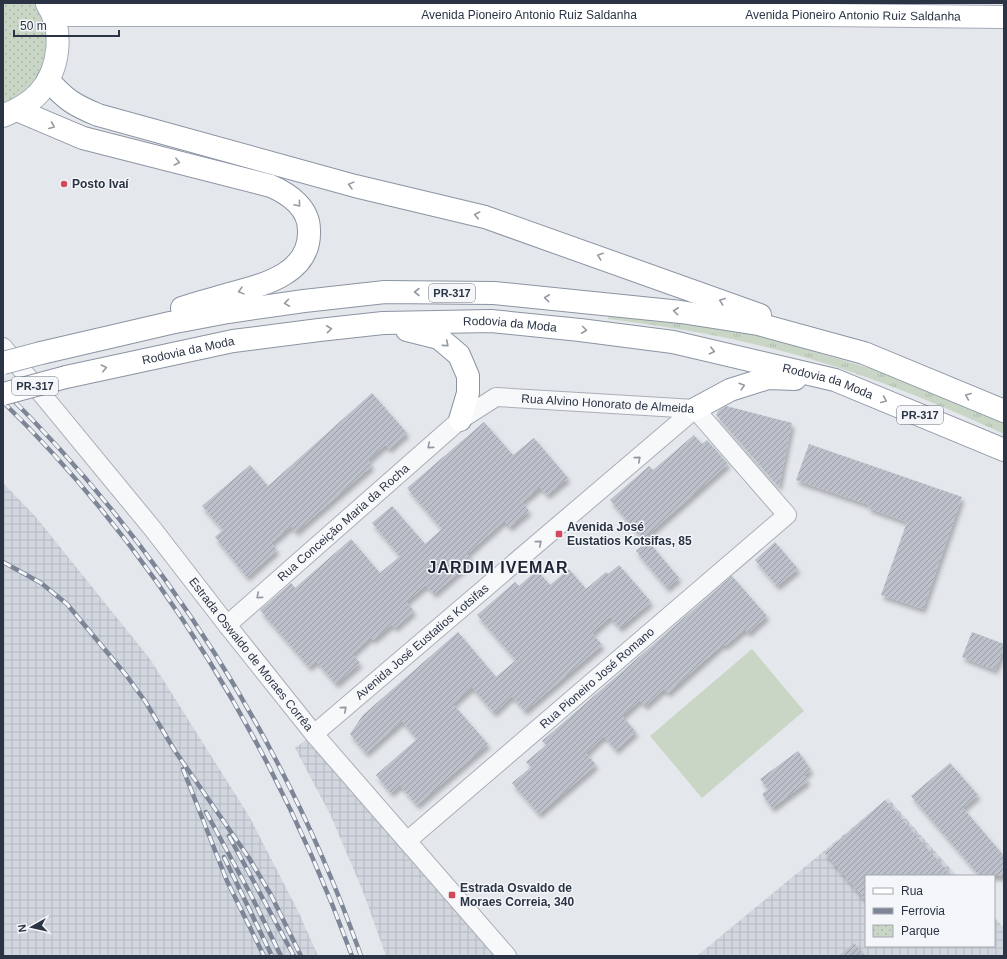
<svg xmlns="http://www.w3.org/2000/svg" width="1007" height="959" font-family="Arial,sans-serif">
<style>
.industrial{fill:url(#industrial-grid)}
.grass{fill:url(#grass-tufts)}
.park{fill:url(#park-dots)}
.pitch{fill:#c9d6c5}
.building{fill:url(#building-hatch);filter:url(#shadow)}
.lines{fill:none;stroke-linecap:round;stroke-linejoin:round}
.minor-casing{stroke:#a9aeb7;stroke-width:20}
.major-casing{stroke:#a3abb8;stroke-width:24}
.highway-casing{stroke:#8b94a3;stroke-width:24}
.minor{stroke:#f7f8fa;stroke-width:18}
.major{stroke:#fff;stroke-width:22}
.highway{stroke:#fff;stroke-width:22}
.rail-casing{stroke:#7d8696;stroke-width:4.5}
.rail{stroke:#f4f6f9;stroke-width:3;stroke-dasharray:9;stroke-linecap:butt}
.highway-bridge-casing{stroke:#8b94a3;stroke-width:24;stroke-linecap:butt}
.highway-bridge{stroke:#fff;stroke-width:22}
.oneway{stroke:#959aa2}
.oneway2{stroke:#9196a0}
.poi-dot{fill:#d1495b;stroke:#f4f6f9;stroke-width:1.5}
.labels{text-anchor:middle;stroke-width:3;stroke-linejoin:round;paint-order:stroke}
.shield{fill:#f4f6f9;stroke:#676e7b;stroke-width:1}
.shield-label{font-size:11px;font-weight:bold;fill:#2b3445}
.street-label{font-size:12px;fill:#2b3445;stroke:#f4f6f9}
.poi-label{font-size:12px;font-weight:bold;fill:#2b3445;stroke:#f4f6f9;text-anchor:start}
.district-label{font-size:16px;font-weight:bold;letter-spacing:1px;fill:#1d2536;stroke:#f4f6f9}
</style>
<defs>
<pattern id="industrial-grid" width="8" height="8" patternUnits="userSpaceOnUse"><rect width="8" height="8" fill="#d2d6de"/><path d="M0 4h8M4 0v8" fill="none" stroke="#b4b8c0"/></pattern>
<pattern id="grass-tufts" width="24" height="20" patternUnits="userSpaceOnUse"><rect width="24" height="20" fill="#c9d6c5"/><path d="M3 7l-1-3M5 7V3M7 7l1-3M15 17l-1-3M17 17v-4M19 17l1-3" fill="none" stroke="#adb8ab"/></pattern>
<pattern id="park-dots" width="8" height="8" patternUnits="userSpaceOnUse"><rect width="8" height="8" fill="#c9d6c5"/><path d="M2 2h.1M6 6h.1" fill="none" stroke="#adb8ab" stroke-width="1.8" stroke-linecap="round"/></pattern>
<pattern id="building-hatch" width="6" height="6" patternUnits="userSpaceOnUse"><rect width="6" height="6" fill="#bbc0ca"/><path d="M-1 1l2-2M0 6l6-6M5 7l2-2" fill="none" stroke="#989da6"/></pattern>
<filter id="shadow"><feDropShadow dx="2.5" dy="4.5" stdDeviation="2" flood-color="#0004"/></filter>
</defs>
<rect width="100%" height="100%" fill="#e4e7ec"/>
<path class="industrial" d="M3,483L35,516L150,659L249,816L299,913L318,956H3Z
M314,734L507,956H386L362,889L330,814L295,748Z
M888,798L957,876H866V946H994V917L1004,928V956H697Z"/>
<path class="grass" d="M610,311L754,334L778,341L869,368L1004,422V434C922,396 838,363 749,343C703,332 656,325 608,319Z"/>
<path class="park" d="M3,3H46L56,61L3,116Z"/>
<path class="pitch" d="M752,649L804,711L702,798L650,736Z"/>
<path class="building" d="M372,393L407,433L389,449L385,445L368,460L372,466L296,532L291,526L271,543L277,550L247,577L215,537L223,530L202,506L250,465L268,486Z
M726,406L792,423L779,487L716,415L718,411Z
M484,422L513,455L534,438L568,478L547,495L540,487L522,502L529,511L510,527L504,521L467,554L472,561L434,594L426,585L406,602L414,611L395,628L392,624L373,640L371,637L352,654L360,663L336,684L316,661L309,667L260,610L291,583L295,588L351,539L380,573L400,556L372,523L392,506L425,544L442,529L407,488Z
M694,435L702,444L707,440L728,464L643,539L610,500L649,466L653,470Z
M809,444L962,497L923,609L881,595L907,522L868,508L869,505L796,480Z
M648,541L679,578L667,588L636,551Z
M775,542L798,569L777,586L755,560Z
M619,565L651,602L620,628L610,617L592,633L602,645L525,711L512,696L494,713L472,687L453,704L488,744L417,805L400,785L391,793L376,775L417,739L402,721L366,753L350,734L363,715L458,632L496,677L516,660L477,615L515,582L519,586L537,570L550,585L569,569L586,589L606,572L608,574Z
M732,576L767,616L748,633L745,629L725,646L723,644L668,693L664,689L645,706L640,700L622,716L636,732L616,750L604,736L586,753L596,765L539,814L512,783L531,767L526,762L546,745L542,741Z
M972,632L1004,644V649L995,670L962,657Z
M798,751L811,770L804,775L808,781L772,808L762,794L768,789L760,779Z
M950,763L978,795L963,808L1004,856V876H980L911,796Z
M885,800L951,876H866V901L825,853Z
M854,943L865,956H839Z"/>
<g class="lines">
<g class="minor-casing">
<g id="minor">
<path id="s1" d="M3,347L152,528L227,625L314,734L507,956"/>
<path id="s2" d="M227,625L460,420L496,397L695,409L787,515L407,841"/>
<path id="s3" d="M314,734L695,409"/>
</g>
</g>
<g class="major-casing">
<g id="major">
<path id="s4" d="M54,15H824L1004,17"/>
<path d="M3,116C17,110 29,104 39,93C60,69 64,30 47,4"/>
</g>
</g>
<g class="highway-casing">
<g id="highway">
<path d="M48,80C66,100 74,105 98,115L355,186L485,217L760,315"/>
<path d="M17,110L83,138L271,186C289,194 309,208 309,230C311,274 263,285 229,294C213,299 197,303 182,308"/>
<path d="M407,330L439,338L459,355L468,376V393L460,420"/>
<path d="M41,353L170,323L228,312L304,301L385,292L494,293L681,312L758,324L864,353L1004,411"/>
<path id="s5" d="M66,377L233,341L319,330L383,323L491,321L580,330L673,342L835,380L1004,450"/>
<path d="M695,409L730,390L768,378L795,379"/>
</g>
</g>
<use href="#minor" class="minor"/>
<use href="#major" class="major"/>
<use href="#highway" class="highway"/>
<g class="rail-casing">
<path id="rail" d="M3,390C163,547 287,745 361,956
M3,402C160,555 277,751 352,956
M3,562L41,583L67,604L126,675L145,701L175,751L249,858L271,895L301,956
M183,769L227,881L264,956
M206,812L252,897L281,956
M229,836L294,956
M224,857L272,956"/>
</g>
<use href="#rail" class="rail"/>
<g class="highway-bridge-casing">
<path id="highway-bridge" d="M3,363L41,353
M3,394L66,377"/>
</g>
<use href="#highway-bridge" class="highway-bridge"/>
</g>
<defs><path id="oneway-chevron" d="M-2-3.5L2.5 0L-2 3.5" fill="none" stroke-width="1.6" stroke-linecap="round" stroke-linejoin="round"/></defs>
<g class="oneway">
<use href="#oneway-chevron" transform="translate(52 126) rotate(23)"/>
<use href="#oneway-chevron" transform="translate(177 162) rotate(14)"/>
<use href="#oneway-chevron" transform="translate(351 185) rotate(-165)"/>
<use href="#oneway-chevron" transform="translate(298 204) rotate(50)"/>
<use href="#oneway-chevron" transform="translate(477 215) rotate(-167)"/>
<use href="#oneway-chevron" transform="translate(600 256) rotate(-161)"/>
<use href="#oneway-chevron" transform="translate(241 291) rotate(165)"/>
<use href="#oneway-chevron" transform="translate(417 292) rotate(-180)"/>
<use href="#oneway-chevron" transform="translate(547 298) rotate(-174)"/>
<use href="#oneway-chevron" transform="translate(722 301) rotate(-160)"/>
<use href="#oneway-chevron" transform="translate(287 303) rotate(172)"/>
<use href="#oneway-chevron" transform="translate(676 311) rotate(-174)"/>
<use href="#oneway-chevron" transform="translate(329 329) rotate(-6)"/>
<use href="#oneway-chevron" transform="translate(584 330) rotate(7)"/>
<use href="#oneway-chevron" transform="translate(446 344) rotate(40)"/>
<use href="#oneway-chevron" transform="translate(712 351) rotate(13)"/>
<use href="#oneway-chevron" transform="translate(104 368) rotate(-13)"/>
<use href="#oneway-chevron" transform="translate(742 386) rotate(-17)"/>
<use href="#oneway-chevron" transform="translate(968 396) rotate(-157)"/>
<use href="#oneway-chevron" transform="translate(884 400) rotate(23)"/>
</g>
<g class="oneway2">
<use href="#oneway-chevron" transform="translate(430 446) rotate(139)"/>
<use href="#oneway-chevron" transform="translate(638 459) rotate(-41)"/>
<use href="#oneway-chevron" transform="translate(539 543) rotate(-40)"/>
<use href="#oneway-chevron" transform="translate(259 596) rotate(139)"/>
<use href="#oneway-chevron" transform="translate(344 709) rotate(-40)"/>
</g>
<g class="poi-dot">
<circle cx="64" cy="184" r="4"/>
<rect x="555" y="530" width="8" height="8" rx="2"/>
<rect x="448" y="891" width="8" height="8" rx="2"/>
</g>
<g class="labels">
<g class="shield">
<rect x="429" y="284" width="46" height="18" rx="3"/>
<rect x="12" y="377" width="46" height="18" rx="3"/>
<rect x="897" y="406" width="46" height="18" rx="3"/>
</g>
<g class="shield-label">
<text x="452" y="297">PR-317</text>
<text x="35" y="390">PR-317</text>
<text x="920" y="419">PR-317</text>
</g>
<g class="street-label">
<text dy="4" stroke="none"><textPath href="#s4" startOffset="475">Avenida Pioneiro Antonio Ruiz Saldanha</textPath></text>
<text dy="4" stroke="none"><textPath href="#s4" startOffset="799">Avenida Pioneiro Antonio Ruiz Saldanha</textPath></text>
<text dy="4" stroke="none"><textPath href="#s5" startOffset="449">Rodovia da Moda</textPath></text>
<text dy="4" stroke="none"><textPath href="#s5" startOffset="125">Rodovia da Moda</textPath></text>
<text dy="4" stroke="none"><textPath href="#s5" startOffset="773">Rodovia da Moda</textPath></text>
<text dy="4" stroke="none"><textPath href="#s2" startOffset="465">Rua Alvino Honorato de Almeida</textPath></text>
<text dy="4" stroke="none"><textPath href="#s2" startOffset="155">Rua Conceição Maria da Rocha</textPath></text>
<text dy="4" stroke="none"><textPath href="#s3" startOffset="142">Avenida José Eustatios Kotsifas</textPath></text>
<text dy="4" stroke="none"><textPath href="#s1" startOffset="395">Estrada Oswaldo de Moraes Corrêa</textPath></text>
<text transform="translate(597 678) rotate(-41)" y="4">Rua Pioneiro José Romano</text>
</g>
<g class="poi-label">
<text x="72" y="188">Posto Ivaí</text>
<text x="567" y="531">Avenida José<tspan x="567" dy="14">Eustatios Kotsifas, 85</tspan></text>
<text x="460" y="892">Estrada Osvaldo de<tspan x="460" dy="14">Moraes Correia, 340</tspan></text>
</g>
<g class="district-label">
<text x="498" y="573">JARDIM IVEMAR</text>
</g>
</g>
<rect width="1007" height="959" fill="none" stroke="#2b3445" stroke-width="8"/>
<rect x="865" y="875" width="130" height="72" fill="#f4f6f9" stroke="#a4a8b1"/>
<rect x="873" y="888" width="20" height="6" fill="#ffffff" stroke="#a4a8b1"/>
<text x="901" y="895" font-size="12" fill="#2b3445">Rua</text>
<rect x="873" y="908" width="20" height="6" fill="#7d8696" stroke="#a4a8b1"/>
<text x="901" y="915" font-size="12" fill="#2b3445">Ferrovia</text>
<rect x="873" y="925" width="20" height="12" fill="url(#park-dots)" stroke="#a4a8b1"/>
<text x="901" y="935" font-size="12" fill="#2b3445">Parque</text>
<g transform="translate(32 927) rotate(262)" stroke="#f4f6f9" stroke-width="3" paint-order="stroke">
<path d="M0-3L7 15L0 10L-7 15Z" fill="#2b3445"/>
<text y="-6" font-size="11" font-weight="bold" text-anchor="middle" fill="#2b3445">N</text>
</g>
<path d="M14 30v6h105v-6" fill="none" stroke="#2b3445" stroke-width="2"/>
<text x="20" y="30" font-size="12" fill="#2b3445" stroke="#f4f6f9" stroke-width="3" paint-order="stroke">50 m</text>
</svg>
